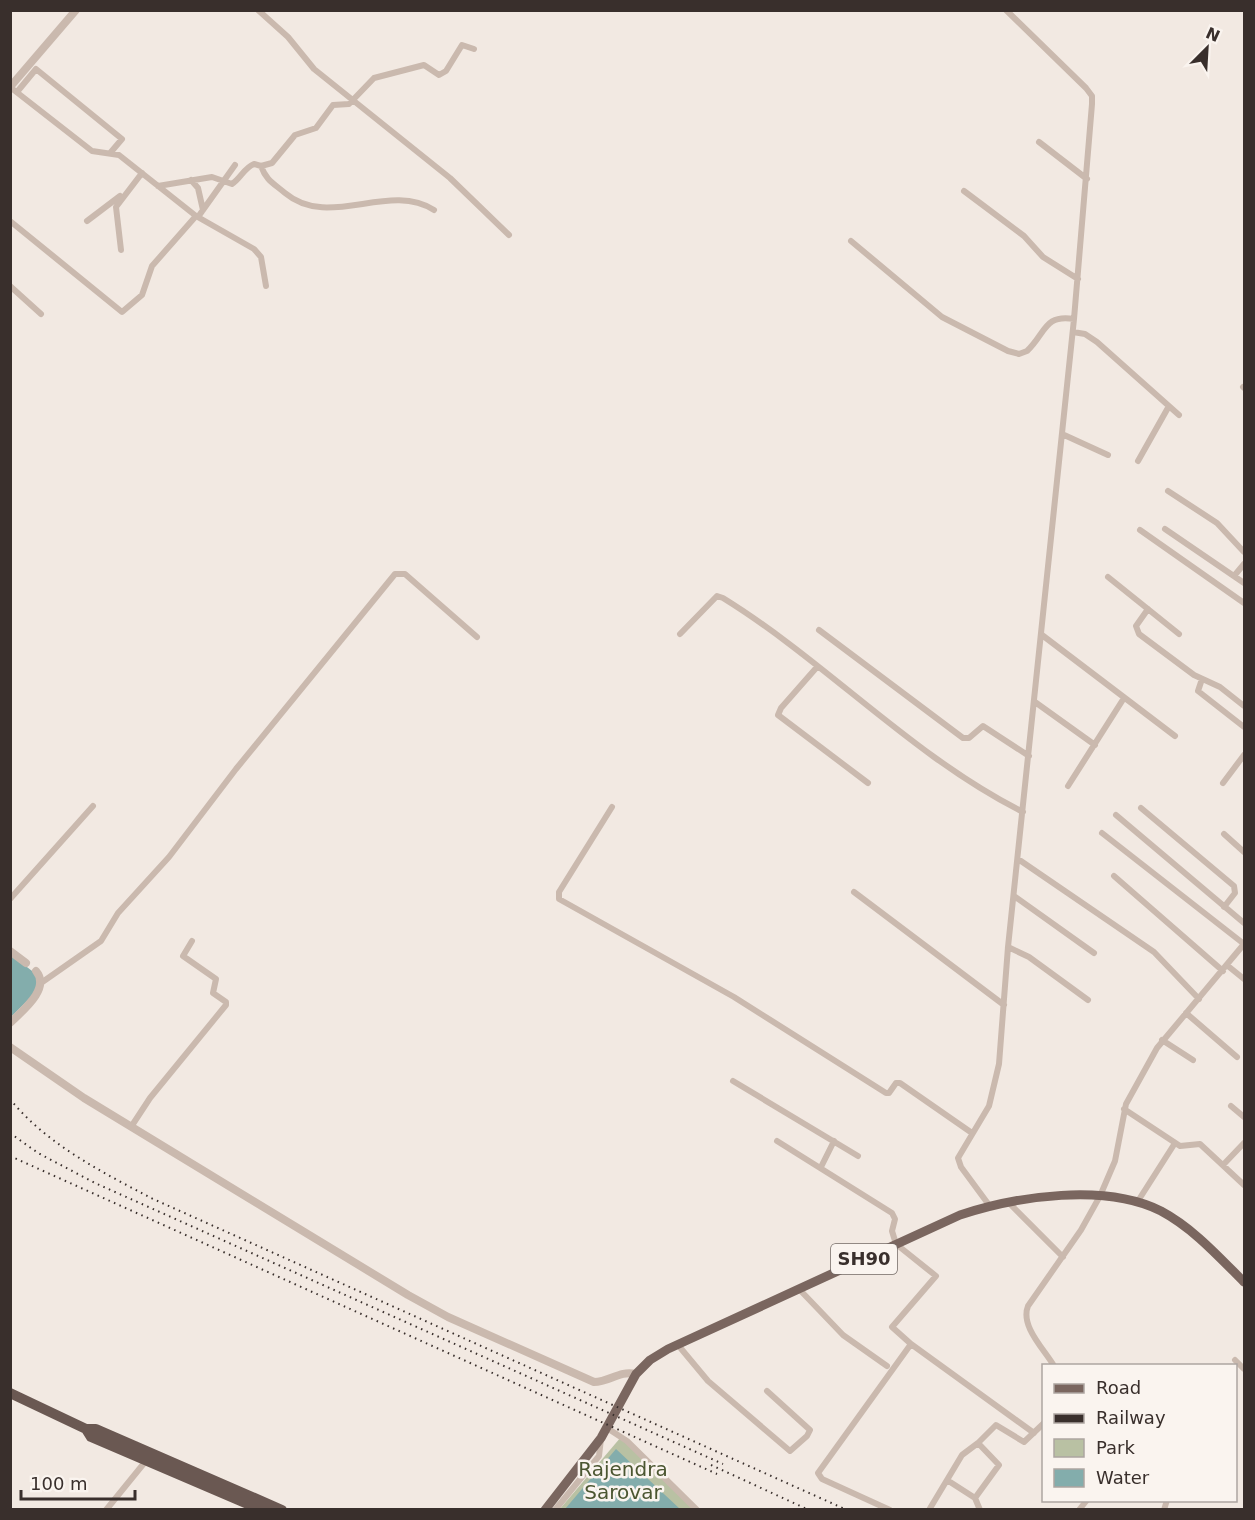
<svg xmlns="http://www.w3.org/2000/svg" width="1255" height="1520" font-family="'DejaVu Sans',sans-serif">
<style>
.green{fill:#b9c1a3}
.water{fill:#83adac}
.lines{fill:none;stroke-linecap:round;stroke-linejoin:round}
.minor{stroke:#cab9ae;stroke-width:6}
.tertiary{stroke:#cab9ae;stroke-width:8}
.primary{stroke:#7a665f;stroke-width:9}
.trunk{stroke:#6a5852;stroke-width:10}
.rail{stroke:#392f2c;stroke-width:2;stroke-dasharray:1.5 4.5;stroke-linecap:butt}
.labels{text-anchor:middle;stroke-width:5;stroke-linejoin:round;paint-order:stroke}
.shield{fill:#faf4ef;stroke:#736a66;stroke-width:1.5}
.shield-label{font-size:18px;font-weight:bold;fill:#392f2c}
.park-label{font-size:20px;fill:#4b5631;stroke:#faf4ef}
</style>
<rect width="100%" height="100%" fill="#f2e9e2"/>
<path class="green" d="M621,1437L697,1510H559Z"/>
<path class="water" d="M10,954L36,974L39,981L35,993L10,1018Z
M616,1449L680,1509H565Z"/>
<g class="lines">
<path class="minor" d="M258,10L288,37L314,69L450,178L509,235
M10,87L92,151L119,155L196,216L254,249L261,257L266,286
M17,92L36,69L122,139L111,152
M1039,142L1087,179
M191,180L198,188L203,210
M158,186L212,177L232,184C241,178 244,168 254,164L261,166
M964,191L1024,236L1043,257L1078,279
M434,210C388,181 329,230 285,193C273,183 266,180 261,166L272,163L295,135L316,128L333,105L349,104L374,78L424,65L439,75L446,71L462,45L474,49
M198,217L235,165
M10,221L122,312L142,295L152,266L196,216
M87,221L120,196
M851,241L942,317L1008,351L1019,354L1027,351C1046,333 1044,314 1074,319
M121,250L116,207L142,173
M10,286L41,314
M1073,332L1085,334L1097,342L1179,415
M1243,387L1244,388
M1062,434L1108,455
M1138,461L1169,406
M1168,491L1217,523L1244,552
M1165,529L1244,583
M1140,530L1244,603
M1234,576L1244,564
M1108,577L1179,634
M1148,609L1136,626L1139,634L1194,675L1220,687L1244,706
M819,630L963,738H969L983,726L1029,756
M680,634L717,596L723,598C828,663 912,756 1023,812
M1042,635L1175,736
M817,667L781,708L778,715L868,783
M1202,679L1198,691L1244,727
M1035,702L1095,745
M1223,783L1244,755
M1068,786L1124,698
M612,807L559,892V899L734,997L886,1093H889L896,1083H900L972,1133
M1141,808L1234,886L1235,893L1224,907
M1116,815L1244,923
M1224,834L1244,852
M1018,859L1154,952L1199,999
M1114,876L1223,971
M854,892L1004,1005
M1014,896L1094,953
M10,899L93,806
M1008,947L1029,957L1088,1000
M1228,966L1244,979
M41,983L101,941L118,913L169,857L236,769L395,574H405L477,637
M1186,1013L1237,1057
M1162,1040L1193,1060
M733,1081L858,1156
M1231,1106L1244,1117
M1124,1109L1180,1146L1200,1144L1244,1185
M131,1127L150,1098L226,1005V1002L213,993L216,979L183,956L192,941
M777,1141L892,1213L895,1219L892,1231L896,1244L936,1276L892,1327L911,1344L818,1473L822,1479L890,1510
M1223,1165L1244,1143
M821,1167L834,1141
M1138,1201L1175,1143
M1008,1202L1063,1257
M989,1205L961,1167L958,1158L989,1106L999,1064L1008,947L1074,319L1092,104V96L1086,88L1006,10
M799,1289L843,1335L887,1366
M911,1344L1034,1433
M678,1345L708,1381L790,1451L807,1436L810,1430L767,1391
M1235,1360L1244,1369
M1054,1366C1044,1349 1020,1326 1028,1306L1081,1230L1100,1196L1115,1161L1126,1104L1157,1048L1244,944L1102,833
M607,1428L627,1441L697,1510
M947,1480L975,1498L980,1510
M975,1498L999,1465L978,1443L996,1425L1024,1442L1044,1423
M106,1510L145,1462
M555,1510L599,1456L601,1439
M929,1510L962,1455L978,1443
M1079,1510L1087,1500
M1164,1510L1167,1500"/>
<path class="tertiary" d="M10,87L76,10
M10,951L26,963
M10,1023C22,1011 51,989 36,971
M10,1047L84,1098L408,1295L448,1317L594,1382C610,1382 619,1370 636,1374"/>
<path class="primary" d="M545,1510L601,1438L636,1374L650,1360L668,1349L960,1215C1018,1196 1105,1183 1161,1211C1193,1228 1219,1257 1244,1282"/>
<path class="trunk" d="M10,1393L86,1429L91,1437L262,1510
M86,1429H96L282,1510"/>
<path class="rail" d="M10,1099C46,1144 102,1172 151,1198L847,1510
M10,1133L38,1153L95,1183L723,1464
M10,1156L717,1474
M711,1465L809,1510"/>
</g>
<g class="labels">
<rect class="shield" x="831" y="1244" width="66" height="30" rx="4.5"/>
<g class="shield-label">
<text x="864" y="1265">SH90</text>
</g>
<g class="park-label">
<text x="623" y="1476">Rajendra<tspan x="623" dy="23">Sarovar</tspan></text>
</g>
</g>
<rect width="1255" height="1520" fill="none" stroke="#392f2c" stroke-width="24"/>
<rect x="1042" y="1364" width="195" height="138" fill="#faf4ef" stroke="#ada5a1" stroke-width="1.5"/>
<rect x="1054" y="1384" width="30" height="9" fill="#7a665f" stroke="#ada5a1" stroke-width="1.5"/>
<text x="1096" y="1394" font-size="18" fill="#392f2c">Road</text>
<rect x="1054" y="1414" width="30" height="9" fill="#392f2c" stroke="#ada5a1" stroke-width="1.5"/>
<text x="1096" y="1424" font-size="18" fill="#392f2c">Railway</text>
<rect x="1054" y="1439" width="30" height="18" fill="#b9c1a3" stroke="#ada5a1" stroke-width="1.5"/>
<text x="1096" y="1454" font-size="18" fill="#392f2c">Park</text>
<rect x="1054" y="1469" width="30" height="18" fill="#83adac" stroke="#ada5a1" stroke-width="1.5"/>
<text x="1096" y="1484" font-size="18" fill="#392f2c">Water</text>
<g transform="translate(1207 48) rotate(24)" stroke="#faf4ef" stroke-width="4.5" paint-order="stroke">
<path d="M0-4.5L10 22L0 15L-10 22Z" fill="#392f2c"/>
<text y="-9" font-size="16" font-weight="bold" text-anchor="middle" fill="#392f2c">N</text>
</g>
<path d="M21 1490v9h114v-9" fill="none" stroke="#392f2c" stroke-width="3"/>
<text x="30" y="1490" font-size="18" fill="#392f2c" stroke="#faf4ef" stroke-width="4.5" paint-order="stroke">100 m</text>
</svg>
